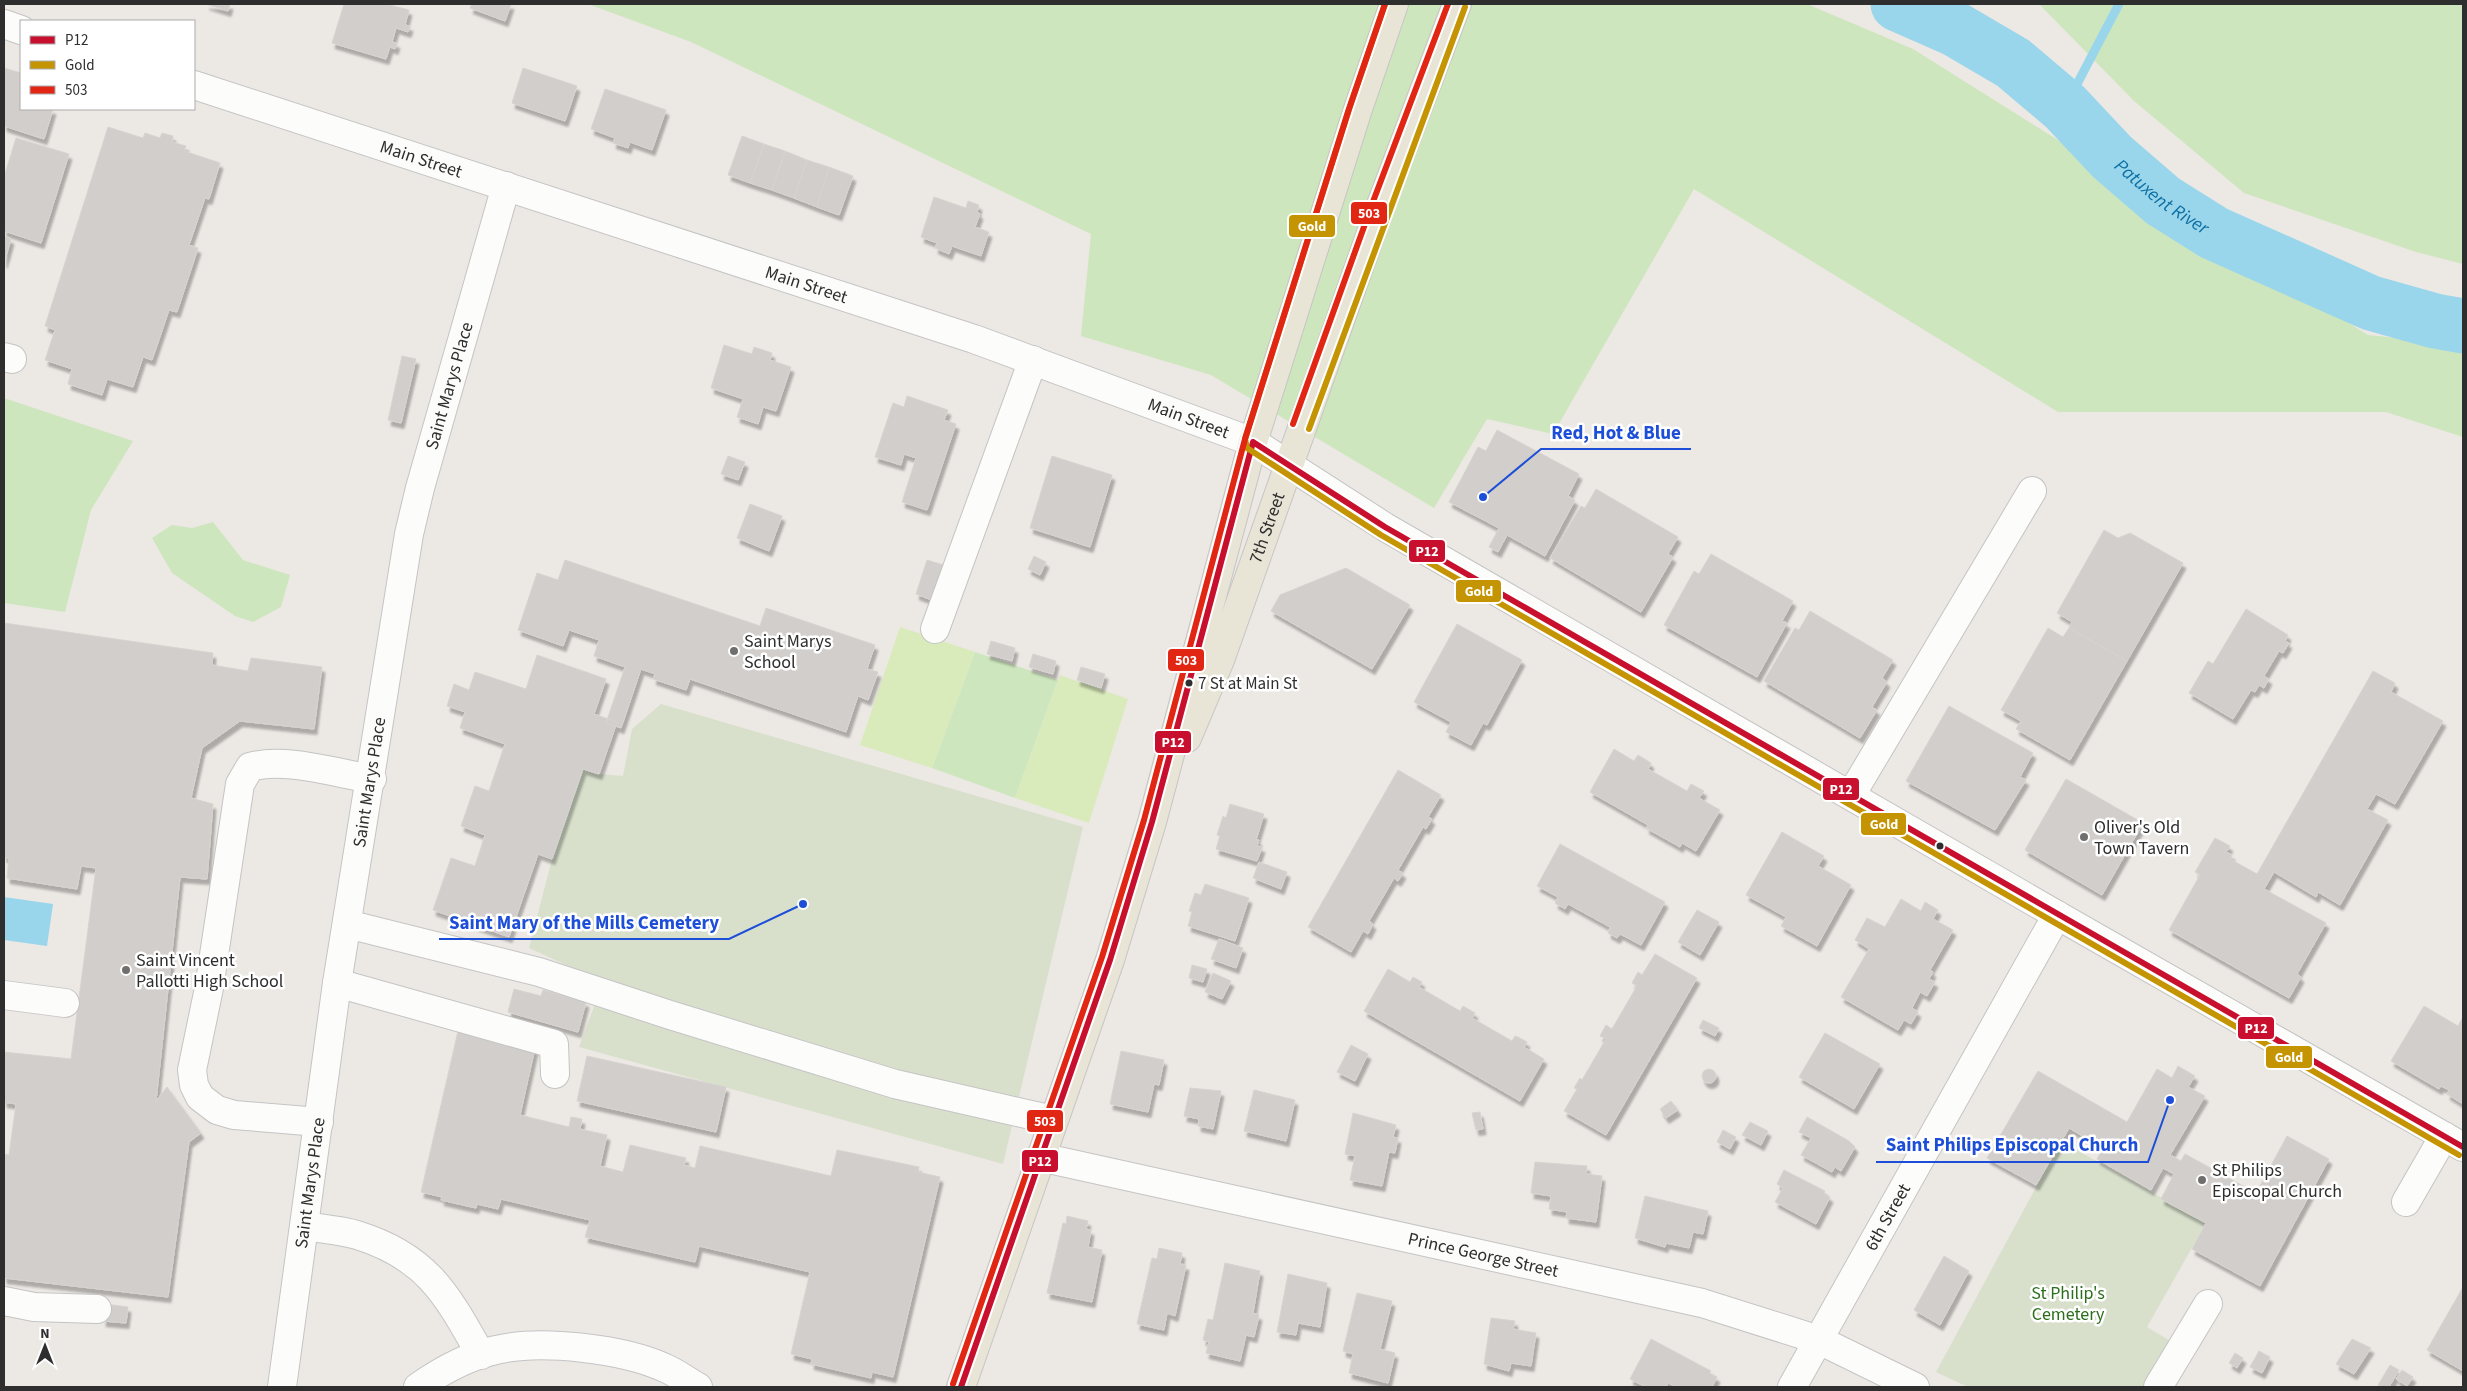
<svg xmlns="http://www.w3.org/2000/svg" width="2467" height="1391" font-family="'Source Sans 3',sans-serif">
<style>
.green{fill:#cee6be}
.cemetery{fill:#d8e0cc}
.pitch{fill:#d9eabb}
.water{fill:#99d6ec}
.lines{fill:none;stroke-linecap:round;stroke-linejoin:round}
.stream{stroke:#99d6ec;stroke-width:9}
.river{stroke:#99d6ec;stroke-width:55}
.building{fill:#d1cecb;stroke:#d7d4d0;filter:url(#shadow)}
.minor-casing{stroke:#c5c4c5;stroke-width:30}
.major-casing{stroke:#c6c5c4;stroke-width:30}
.minor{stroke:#fcfcfb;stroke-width:28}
.major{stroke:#e8e4d6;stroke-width:28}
.bus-1-casing{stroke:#fff;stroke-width:10}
.bus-2-casing{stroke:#fff;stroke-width:10}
.bus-3-casing{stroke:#fff;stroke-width:10}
.bus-1{stroke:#c8102e;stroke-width:6}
.bus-2{stroke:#c49402;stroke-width:6}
.bus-3{stroke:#e22614;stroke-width:6}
.poi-dot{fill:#706f6e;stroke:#fff;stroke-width:2}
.bus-dot{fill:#2e2e2e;stroke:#fff;stroke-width:2}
.labels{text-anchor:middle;stroke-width:5;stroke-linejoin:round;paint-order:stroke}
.bus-label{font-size:17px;fill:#2e2e2e;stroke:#fff;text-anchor:start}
.street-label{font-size:18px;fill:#2e2e2e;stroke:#fff}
.poi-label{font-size:18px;fill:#2e2e2e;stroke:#fff;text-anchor:start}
.park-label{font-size:18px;fill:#2c6e1b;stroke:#fff}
.water-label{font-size:19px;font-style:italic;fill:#0d6fa3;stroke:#fff}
.leader{fill:none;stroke:#1d4ed8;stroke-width:2}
.callout-dot{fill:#1d4ed8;stroke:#fff;stroke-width:2}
.callout-label{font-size:19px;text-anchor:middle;font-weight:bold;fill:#1d4ed8;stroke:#fff;stroke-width:5;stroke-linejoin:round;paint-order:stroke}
.line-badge{stroke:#fff;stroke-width:2}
.badge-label{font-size:14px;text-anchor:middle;font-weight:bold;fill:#fff}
</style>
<defs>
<filter id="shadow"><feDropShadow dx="3" dy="5.5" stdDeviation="1" flood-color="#0004"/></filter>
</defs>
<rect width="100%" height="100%" fill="#ece8e4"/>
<path class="green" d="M588,4H1807L1913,49L2368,335L2463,345V437L2386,412H2058L1694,189L1553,434L1487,419L1434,508L1211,375L1081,336L1091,234L691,42Z
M2039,4H2463V264L2416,252L2244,193L2134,101Z
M4,398L133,441L91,510L65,612L4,603Z
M213,522L243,560L290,575L281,607L253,622L235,616L172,573L152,538L172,525L192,528Z
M975,652L1058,680L1015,798L932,768Z"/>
<path class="cemetery" d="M661,704L1083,827L1003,1164L579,1047L603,982L529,948L552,859L583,769L599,774L623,776L632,729Z
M2061,1141L2206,1223L2147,1327L2172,1342L2147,1387H1968L1936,1372Z"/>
<path class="pitch" d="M900,627L975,652L932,768L860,745Z
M1060,675L1128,699L1089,823L1015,798Z"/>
<path class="water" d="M4,897L53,904L47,946L4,940Z"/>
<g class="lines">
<path class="stream" d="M2065,107L2119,4"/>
<path class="river" id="s1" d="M1898,4L1955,29L2013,63L2065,107L2112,157L2163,201L2214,233L2371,303L2435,321L2463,326"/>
</g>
<path class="building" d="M206,4H230L228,11Z
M344,4H386L409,10L405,25L410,26L408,32L396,28L392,42L397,43L395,49L390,47L386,59L332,43Z
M472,4H511L505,21L470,8Z
M4,68L21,73V109H53L44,139L4,126Z
M523,68L577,86L565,121L512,103Z
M605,89L666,110L652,150L630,142L628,148L613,143L615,138L591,129Z
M108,127L143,138L145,133L160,138L162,133L173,136L172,142L186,146L184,151L220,163L209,199L205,198L189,245L198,248L177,312L169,310L152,360L143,357L133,387L107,379L102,395L68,384L72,369L45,360L55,330L45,326Z
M742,136L764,144L750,183L728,175Z
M16,138L69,154L41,243L4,231V177Z
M764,144L785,151L772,190L750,183Z
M785,151L807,160L794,198L772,190Z
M807,160L829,167L817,207L794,198Z
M829,167L853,176L839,215L817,207Z
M934,197L966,208L968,201L979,205L977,212L980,214L975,227L989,232L981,256L952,246L949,254L935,248L937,243L921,237Z
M4,236L11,239L4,263Z
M724,345L752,354L754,347L772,353L770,360L791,367L776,411L763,407L758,424L737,417L743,399L711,388Z
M402,356L416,359L401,423L388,420Z
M907,396L948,410L944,420L956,424L927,510L902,502L916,458L904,454L901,465L875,457L893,403L904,407Z
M1497,430L1579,474L1568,496L1575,500L1545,556L1507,535L1498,552L1489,547L1499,528L1449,502L1478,447L1486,451Z
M728,456L745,462L738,480L721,474Z
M1052,456L1112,475L1090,547L1030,528Z
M1596,489L1678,537L1668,554L1673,557L1641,612L1550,558L1581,506L1585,508Z
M750,504L782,516L769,551L737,538Z
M2104,530L2118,538L2130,533L2183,563L2127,661L2069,628L2072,622L2057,613Z
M1711,554L1793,601L1782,621L1787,623L1757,677L1664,625L1694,571L1699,574Z
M1034,556L1046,562L1040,575L1028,569Z
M565,560L760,626L766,608L875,645L867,669L878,672L868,700L858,696L846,732L690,679L686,690L653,679L655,674L641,669L621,728L606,723L625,667L594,656L599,640L569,630L563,646L518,630L537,573L558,580Z
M927,560L950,567L937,602L916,594Z
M1346,568L1410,605L1372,669L1271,611L1280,595Z
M2246,609L2288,635L2285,641L2289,643L2283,653L2279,651L2264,676L2269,679L2264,688L2259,685L2255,692L2251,690L2233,719L2189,693L2208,661L2213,664Z
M1810,611L1893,660L1882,678L1887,682L1872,707L1877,710L1860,738L1764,681L1795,628L1799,630Z
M4,623L213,653L212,665L248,671L251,658L322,667L314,729L240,721L202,748L191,798L213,804L207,879L180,877L156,1101L167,1087L201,1133L189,1142L168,1297L4,1278V1154L9,1155L16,1104L4,1102V1052L71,1059L96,868L81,866L77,889L7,878L9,858L4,857Z
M1457,624L1522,660L1487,725L1483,723L1471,745L1446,732L1451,722L1414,702Z
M2048,628L2063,637L2069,628L2127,661L2070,760L2016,729L2021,721L2001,710Z
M991,641L1015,648L1012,661L987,654Z
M1033,654L1056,661L1053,674L1029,667Z
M537,655L606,679L594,714L617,722L599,774L583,769L552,859L538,854L509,937L433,910L451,858L475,866L485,835L461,826L475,786L489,791L505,744L460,728L465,712L447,706L454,684L469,690L475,672L526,689Z
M1081,667L1105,674L1101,688L1077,680Z
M2373,671L2395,683L2391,692L2443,721L2395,804L2376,794L2367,809L2388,820L2340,905L2318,892L2316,897L2274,872L2264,889L2326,923L2297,974L2301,977L2289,998L2169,930L2200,875L2195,872L2215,838L2230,846L2226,852L2232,855L2230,859L2257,874Z
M1949,706L2033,753L2020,777L2026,780L1995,830L1906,781Z
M1614,749L1634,761L1638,755L1651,763L1648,769L1687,791L1691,784L1704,791L1699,798L1720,810L1696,851L1682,843L1680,847L1646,828L1648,825L1590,792Z
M1398,770L1441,795L1428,817L1432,819L1426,829L1423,827L1398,870L1403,873L1398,881L1394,878L1369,921L1373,924L1368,934L1363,931L1351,952L1308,927Z
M2066,779L2143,823L2102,895L2025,850Z
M1230,804L1264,814L1256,840H1259L1257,846L1262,847L1257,861L1216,849L1220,836L1217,835L1223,816L1226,818Z
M1782,832L1824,856L1818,866L1851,885L1817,946L1781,926L1786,917L1746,895Z
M1560,844L1665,902L1641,945L1620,934L1617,938L1608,933L1610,927L1568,904L1565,909L1555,903L1558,897L1537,886Z
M1259,862L1287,872L1281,889L1253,878Z
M1205,884L1249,898L1235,941L1188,926L1192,912L1189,911L1195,893L1201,895Z
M1901,899L1921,911L1925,902L1938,910L1933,919L1953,930L1930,970L1933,972L1929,979L1935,982L1927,996L1920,992L1912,1008L1918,1012L1911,1024L1904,1020L1898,1030L1841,997L1869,949L1855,940L1867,918L1885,927Z
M1697,910L1719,922L1700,955L1678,942Z
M1219,939L1243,948L1236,968L1211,959Z
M1655,954L1697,978L1606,1135L1564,1111L1577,1089L1574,1088L1580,1078L1582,1080L1606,1039L1600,1036L1606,1025L1612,1029L1637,986L1632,983L1638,972L1642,975Z
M1192,965L1207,969L1203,982L1189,978Z
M1388,969L1410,982L1413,977L1422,982L1419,987L1460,1011L1463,1006L1475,1013L1472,1018L1512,1041L1515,1036L1518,1037L1527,1042L1524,1047L1544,1059L1520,1101L1364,1011Z
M1213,973L1231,981L1222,999L1205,992Z
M514,989L541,996L543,990L586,1002L578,1032L508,1012Z
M2424,1006L2458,1026L2463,1017V1104L2447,1094L2449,1090L2441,1086L2439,1089L2391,1061Z
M1703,1020L1719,1028L1715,1036L1699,1028Z
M458,1031L535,1048L520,1115L569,1127L571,1117L582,1119L580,1129L607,1135L600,1166L623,1172L630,1145L686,1158L684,1165L695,1168L700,1146L831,1176L837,1150L919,1167L918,1172L940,1177L893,1377L872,1372L871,1378L811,1364L812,1359L791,1354L810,1272L699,1246L695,1262L585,1237L590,1220L501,1199L498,1209L477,1204L476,1208L441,1200L442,1197L421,1192Z
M1825,1033L1880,1064L1854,1109L1799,1077Z
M1351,1045L1368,1054L1355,1081L1337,1072Z
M1121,1051L1164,1060L1159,1085L1154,1084L1148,1112L1110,1104Z
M587,1056L726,1087L716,1132L577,1101Z
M2178,1066L2195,1076L2188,1087L2205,1096L2170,1155L2181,1161L2185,1154L2256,1193L2287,1136L2329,1159L2260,1286L2192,1249L2206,1223L2161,1199L2174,1174L2163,1168L2151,1190L2097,1159L2103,1148L2069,1128L2036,1185L1987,1158L2038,1071L2127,1122L2157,1069L2172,1078Z
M1702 1076a7 7 0 1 1 14 0a7 7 0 1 1-14 0Z
M1190,1088L1221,1091L1213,1129L1198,1126L1199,1119L1184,1116Z
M1254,1090L1295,1100L1286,1141L1244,1131Z
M1671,1101L1678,1110L1666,1118L1660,1109Z
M1480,1112L1483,1129L1476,1130L1472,1113Z
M1353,1113L1396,1125L1393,1137L1398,1138L1395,1153L1389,1152L1382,1186L1350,1180L1355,1156L1345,1154Z
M1807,1117L1849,1141L1855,1147L1841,1171L1835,1167L1832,1172L1801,1155L1811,1138L1799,1132Z
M1750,1122L1768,1131L1761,1145L1742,1135Z
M1723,1130L1736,1137L1730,1149L1717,1142Z
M1535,1162L1587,1166L1586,1174L1602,1176L1596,1222L1566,1218L1567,1212L1549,1209L1551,1196L1531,1193Z
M1784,1170L1825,1191L1824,1193L1830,1197L1816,1224L1775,1202L1783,1188L1777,1184Z
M1645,1196L1708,1211L1703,1234L1693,1232L1689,1248L1666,1243L1665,1247L1635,1238Z
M1067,1216L1088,1221L1086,1229L1091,1230L1088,1247L1102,1250L1092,1302L1047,1293L1063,1223L1066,1224Z
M1159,1248L1182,1253L1180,1264L1186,1265L1175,1316L1167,1313L1164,1330L1137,1324L1152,1258L1157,1259Z
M1944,1256L1969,1271L1940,1325L1914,1310Z
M1225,1263L1260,1271L1253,1313L1259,1315L1254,1337L1246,1335L1240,1361L1206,1353L1209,1342L1203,1340L1208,1319L1213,1320Z
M1288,1274L1327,1283L1320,1327L1298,1323L1296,1335L1277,1332Z
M2463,1287V1371L2427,1350Z
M1357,1293L1392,1301L1380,1349L1395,1353L1388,1383L1349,1373L1353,1354L1343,1351Z
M105,1304L128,1307L126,1323L103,1321Z
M1491,1318L1515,1321L1513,1329L1536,1333L1531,1366L1511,1363L1509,1371L1484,1364Z
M1651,1339L1711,1371L1709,1373L1717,1377L1712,1387H1677L1668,1383L1666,1387H1646L1630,1379Z
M2352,1339L2371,1348L2354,1374L2336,1364Z
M2259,1351L2270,1357L2262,1373L2250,1367Z
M2235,1353L2243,1358L2237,1368L2229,1363Z
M2390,1365L2399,1370L2389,1387H2382L2378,1385Z
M2402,1370L2413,1377L2407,1386L2396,1379Z"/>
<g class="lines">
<g class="minor-casing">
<g id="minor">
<path d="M4,24L21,30"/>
<path id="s2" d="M194,85L974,339L1253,442L1385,527L2057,915L2463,1147"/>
<path d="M4,357L12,359"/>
<path d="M935,629L1033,360"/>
<path d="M1851,795L2032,491"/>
<path d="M347,924L539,972L670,1015L895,1084L1053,1120"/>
<path d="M337,983L554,1044L555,1074"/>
<path d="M4,995L65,1003"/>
<path d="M319,1122L234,1115L217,1110L200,1097L194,1085L192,1070L209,988L240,784L250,767C284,757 336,773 372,779"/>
<path id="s3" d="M1040,1157L1702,1303L1819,1340L1915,1387"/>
<path d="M2406,1202L2444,1136"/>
<path d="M305,1226C322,1229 341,1230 357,1235C428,1257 447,1295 481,1355"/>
<path d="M4,1301L34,1307L97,1309"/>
<path id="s4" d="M282,1387L337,983L409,534L420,488L506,186"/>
<path d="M418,1387C441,1371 468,1356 496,1350C541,1339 624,1349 665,1368C677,1373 687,1381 698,1387"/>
<path id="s5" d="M1792,1387L2057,915"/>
<path d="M2158,1387L2208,1304"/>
</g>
</g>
<g class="major-casing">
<g id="major">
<path id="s6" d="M1187,738L1220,660L1382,202L1457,4"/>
<path d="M961,1387L1110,960L1152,822L1253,442L1357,112L1394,4"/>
</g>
</g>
<use href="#minor" class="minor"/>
<use href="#major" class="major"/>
<g class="bus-1-casing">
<path id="bus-1" d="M961,1387L1110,960L1152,822L1253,442L1385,527L2463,1147"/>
</g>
<g class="bus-2-casing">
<path id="bus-2" d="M1385,4L1349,109L1245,439L1247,448L1381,535L2459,1155
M1309,429L1465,7"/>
</g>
<g class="bus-3-casing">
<path id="bus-3" d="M1293,424L1374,199L1448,4
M953,1384L1102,957L1144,820L1245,439L1349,109L1385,4"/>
</g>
<use href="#bus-1" class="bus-1"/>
<use href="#bus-2" class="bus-2"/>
<use href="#bus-3" class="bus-3"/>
</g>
<g class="poi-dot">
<circle cx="734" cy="651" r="5"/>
<circle cx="2084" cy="837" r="5"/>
<circle cx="126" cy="970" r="5"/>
<circle cx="2202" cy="1180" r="5"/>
</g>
<g class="bus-dot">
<circle cx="1189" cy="683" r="4.5"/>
<circle cx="1940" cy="846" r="4.5"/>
</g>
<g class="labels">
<g class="bus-label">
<text x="1198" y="689">7 St at Main St</text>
</g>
<g class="street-label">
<text dy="6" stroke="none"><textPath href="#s2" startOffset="239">Main Street</textPath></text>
<text dy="6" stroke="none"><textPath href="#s2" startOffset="644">Main Street</textPath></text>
<text dy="6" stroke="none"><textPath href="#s4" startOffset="1016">Saint Marys Place</textPath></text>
<text dy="6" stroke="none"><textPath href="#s2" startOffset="1049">Main Street</textPath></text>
<text dy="6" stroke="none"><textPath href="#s6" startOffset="225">7th Street</textPath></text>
<text dy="6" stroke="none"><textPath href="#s4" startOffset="611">Saint Marys Place</textPath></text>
<text dy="6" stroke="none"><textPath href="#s4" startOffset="206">Saint Marys Place</textPath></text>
<text dy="6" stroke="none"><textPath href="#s5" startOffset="195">6th Street</textPath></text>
<text dy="6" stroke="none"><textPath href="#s3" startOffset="454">Prince George Street</textPath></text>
</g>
<g class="poi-label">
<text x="744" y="647">Saint Marys<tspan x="744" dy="21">School</tspan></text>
<text x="2094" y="833">Oliver's Old<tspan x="2094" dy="21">Town Tavern</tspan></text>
<text x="136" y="966">Saint Vincent<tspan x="136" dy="21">Pallotti High School</tspan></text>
<text x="2212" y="1176">St Philips<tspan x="2212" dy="21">Episcopal Church</tspan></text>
</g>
<g class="park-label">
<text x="2068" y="1299">St Philip's<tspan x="2068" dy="21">Cemetery</tspan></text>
</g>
<g class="water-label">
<text dy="7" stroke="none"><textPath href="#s1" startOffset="330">Patuxent River</textPath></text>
</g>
</g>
<path class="leader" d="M1483 497L1541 449H1691M803 904L729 939H439M2170 1100L2148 1162H1876"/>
<g class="callout-dot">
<circle cx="1483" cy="497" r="5"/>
<circle cx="803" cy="904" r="5"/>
<circle cx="2170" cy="1100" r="5"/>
</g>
<g class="callout-label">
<text x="1616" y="439">Red, Hot &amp; Blue</text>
<text x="584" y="929">Saint Mary of the Mills Cemetery</text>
<text x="2012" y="1151">Saint Philips Episcopal Church</text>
</g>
<g class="line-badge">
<rect x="1350" y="201" width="38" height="24" rx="5" fill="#e22614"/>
<rect x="1288" y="214" width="48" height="24" rx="5" fill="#c49402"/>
<rect x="1408" y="539" width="38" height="24" rx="5" fill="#c8102e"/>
<rect x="1455" y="579" width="47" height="24" rx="5" fill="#c49402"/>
<rect x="1167" y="648" width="38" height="24" rx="5" fill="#e22614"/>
<rect x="1154" y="730" width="38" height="24" rx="5" fill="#c8102e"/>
<rect x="1822" y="777" width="38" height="24" rx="5" fill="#c8102e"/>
<rect x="1860" y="812" width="47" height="24" rx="5" fill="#c49402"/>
<rect x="2237" y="1016" width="38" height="24" rx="5" fill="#c8102e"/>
<rect x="2265" y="1045" width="48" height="24" rx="5" fill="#c49402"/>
<rect x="1026" y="1109" width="38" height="24" rx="5" fill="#e22614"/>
<rect x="1021" y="1149" width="38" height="24" rx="5" fill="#c8102e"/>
</g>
<g class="badge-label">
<text x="1369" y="218">503</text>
<text x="1312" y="231">Gold</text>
<text x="1427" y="556">P12</text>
<text x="1479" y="596">Gold</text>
<text x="1186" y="665">503</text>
<text x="1173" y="747">P12</text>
<text x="1841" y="794">P12</text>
<text x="1884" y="829">Gold</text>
<text x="2256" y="1033">P12</text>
<text x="2289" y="1062">Gold</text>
<text x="1045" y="1126">503</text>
<text x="1040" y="1166">P12</text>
</g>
<rect width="2467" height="1391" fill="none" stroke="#2e2e2e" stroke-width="10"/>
<rect x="20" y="20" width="175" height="90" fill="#ffffff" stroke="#ababab"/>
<rect x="30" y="36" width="25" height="8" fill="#c8102e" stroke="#ababab"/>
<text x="65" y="45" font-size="15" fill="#2e2e2e">P12</text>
<rect x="30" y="61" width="25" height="8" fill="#c49402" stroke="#ababab"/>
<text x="65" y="70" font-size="15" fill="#2e2e2e">Gold</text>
<rect x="30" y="86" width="25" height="8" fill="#e22614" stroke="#ababab"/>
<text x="65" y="95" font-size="15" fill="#2e2e2e">503</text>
<g transform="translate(45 1346)" stroke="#ffffff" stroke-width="4" paint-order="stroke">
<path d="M0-4L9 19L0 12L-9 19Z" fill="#2e2e2e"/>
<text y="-8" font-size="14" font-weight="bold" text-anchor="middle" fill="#2e2e2e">N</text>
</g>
</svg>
